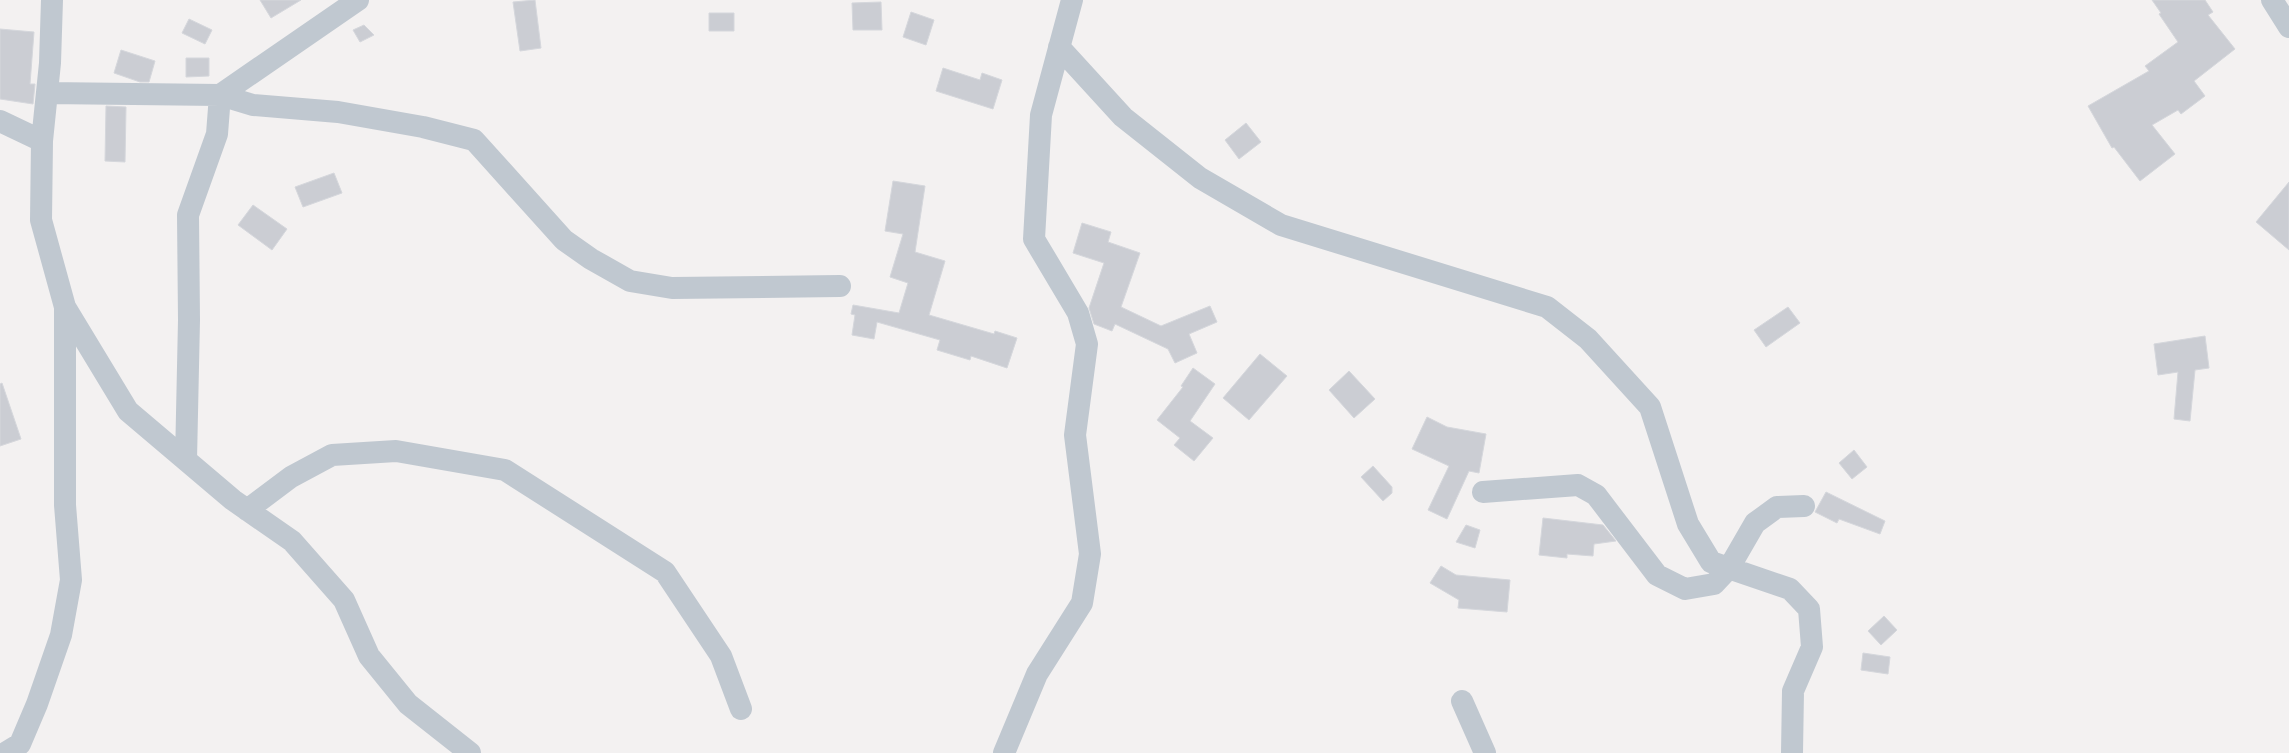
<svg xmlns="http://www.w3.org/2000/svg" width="2289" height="753" font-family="'Archivo Narrow',sans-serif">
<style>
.building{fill:#cbcdd3;stroke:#d5d7dc}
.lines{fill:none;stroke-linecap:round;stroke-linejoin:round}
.minor{stroke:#c0c8d0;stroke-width:22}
</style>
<rect width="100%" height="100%" fill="#f3f1f1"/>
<path class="building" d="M260,0H301L271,18Z
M535,0L541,48L520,51L513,2Z
M2152,0H2205L2213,12L2208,15L2235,49L2194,81L2205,96L2181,114L2178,110L2152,125L2175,154L2140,181L2114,147L2112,148L2088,106L2149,71L2145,66L2178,42L2159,14L2161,13Z
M881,2L882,30H853L852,3Z
M911,12L934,20L926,45L903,37Z
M709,13H734V31H709Z
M189,19L212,30L205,44L182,33Z
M364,25L374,35L360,42L353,30Z
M0,29L34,32L30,84H35L33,104L0,99Z
M121,50L155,61L149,82H140L114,73Z
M186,58H209V76L186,77Z
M943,68L980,80L982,73L1002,80L993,109L936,91Z
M106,106L126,107L125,162L105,161Z
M1246,123L1261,142L1239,159L1225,140Z
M334,173L342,193L303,207L295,187Z
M893,181L925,186L915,252L945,261L929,315L994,334L995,331L1017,338L1007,368L971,356L970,360L937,350L940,340L877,322L874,339L852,335L855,315L851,314L853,305L899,313L908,283L890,277L903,234L885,231Z
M2289,182V250L2256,222Z
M253,205L287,229L272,250L238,225Z
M1082,223L1111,232L1108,242L1140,253L1121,307L1161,326L1210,306L1217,322L1189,334L1197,353L1175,363L1168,349L1115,324L1112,331L1094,324L1089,308L1104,263L1073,253Z
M1788,307L1800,323L1766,347L1754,330Z
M2205,336L2209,368L2195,370L2190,421L2174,419L2178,372L2158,375L2154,344Z
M1260,354L1287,376L1249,420L1223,398Z
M1193,368L1215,384L1190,421L1213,438L1194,461L1174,445L1180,438L1157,420L1183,387L1181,386Z
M1349,371L1375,399L1354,418L1329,390Z
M2,383L21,439L0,446V384Z
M1427,417L1447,427L1486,434L1479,473L1469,471L1447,519L1428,510L1449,466L1412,449Z
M1854,450L1867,467L1852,479L1839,463Z
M1373,466L1392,487V493L1383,501L1361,477Z
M1826,492L1885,521L1880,534L1839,519L1837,523L1815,512Z
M1543,518L1603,525L1616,541L1594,544L1593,556L1567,554V558L1539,555Z
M1466,525L1480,530L1475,548L1456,542Z
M1441,566L1456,575L1510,580L1507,612L1458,608L1459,600L1430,583Z
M1884,616L1897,630L1881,645L1868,631Z
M1863,653L1890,657L1888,674L1861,670Z"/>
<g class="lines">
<path class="minor" d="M52,0L50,63L42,141L41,220L65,307L128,411L233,500L292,541L344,600L369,656L408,704L470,753
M2272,0L2289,27
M1059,47L1123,117L1200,178L1281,225L1547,307L1588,339L1650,407L1688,524L1711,562L1790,589L1809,609L1812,647L1793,691L1792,753
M47,93L220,95L358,0
M0,121L42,141
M186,460L189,320L188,215L217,134L220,95L253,105L338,112L423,127L474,140L564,240L591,259L630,281L672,288L840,286
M1483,492L1578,485L1596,495L1657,575L1685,589L1714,584L1729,568L1755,523L1777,507L1804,506
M247,510L291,477L332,455L396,451L505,470L665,572L721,656L741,709
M1462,701L1485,753
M5,753L20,744L37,704L61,635L71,580L65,505V307
M1004,753L1037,674L1082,603L1090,554L1075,435L1087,344L1078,313L1034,239L1041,115L1072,0"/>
</g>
</svg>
